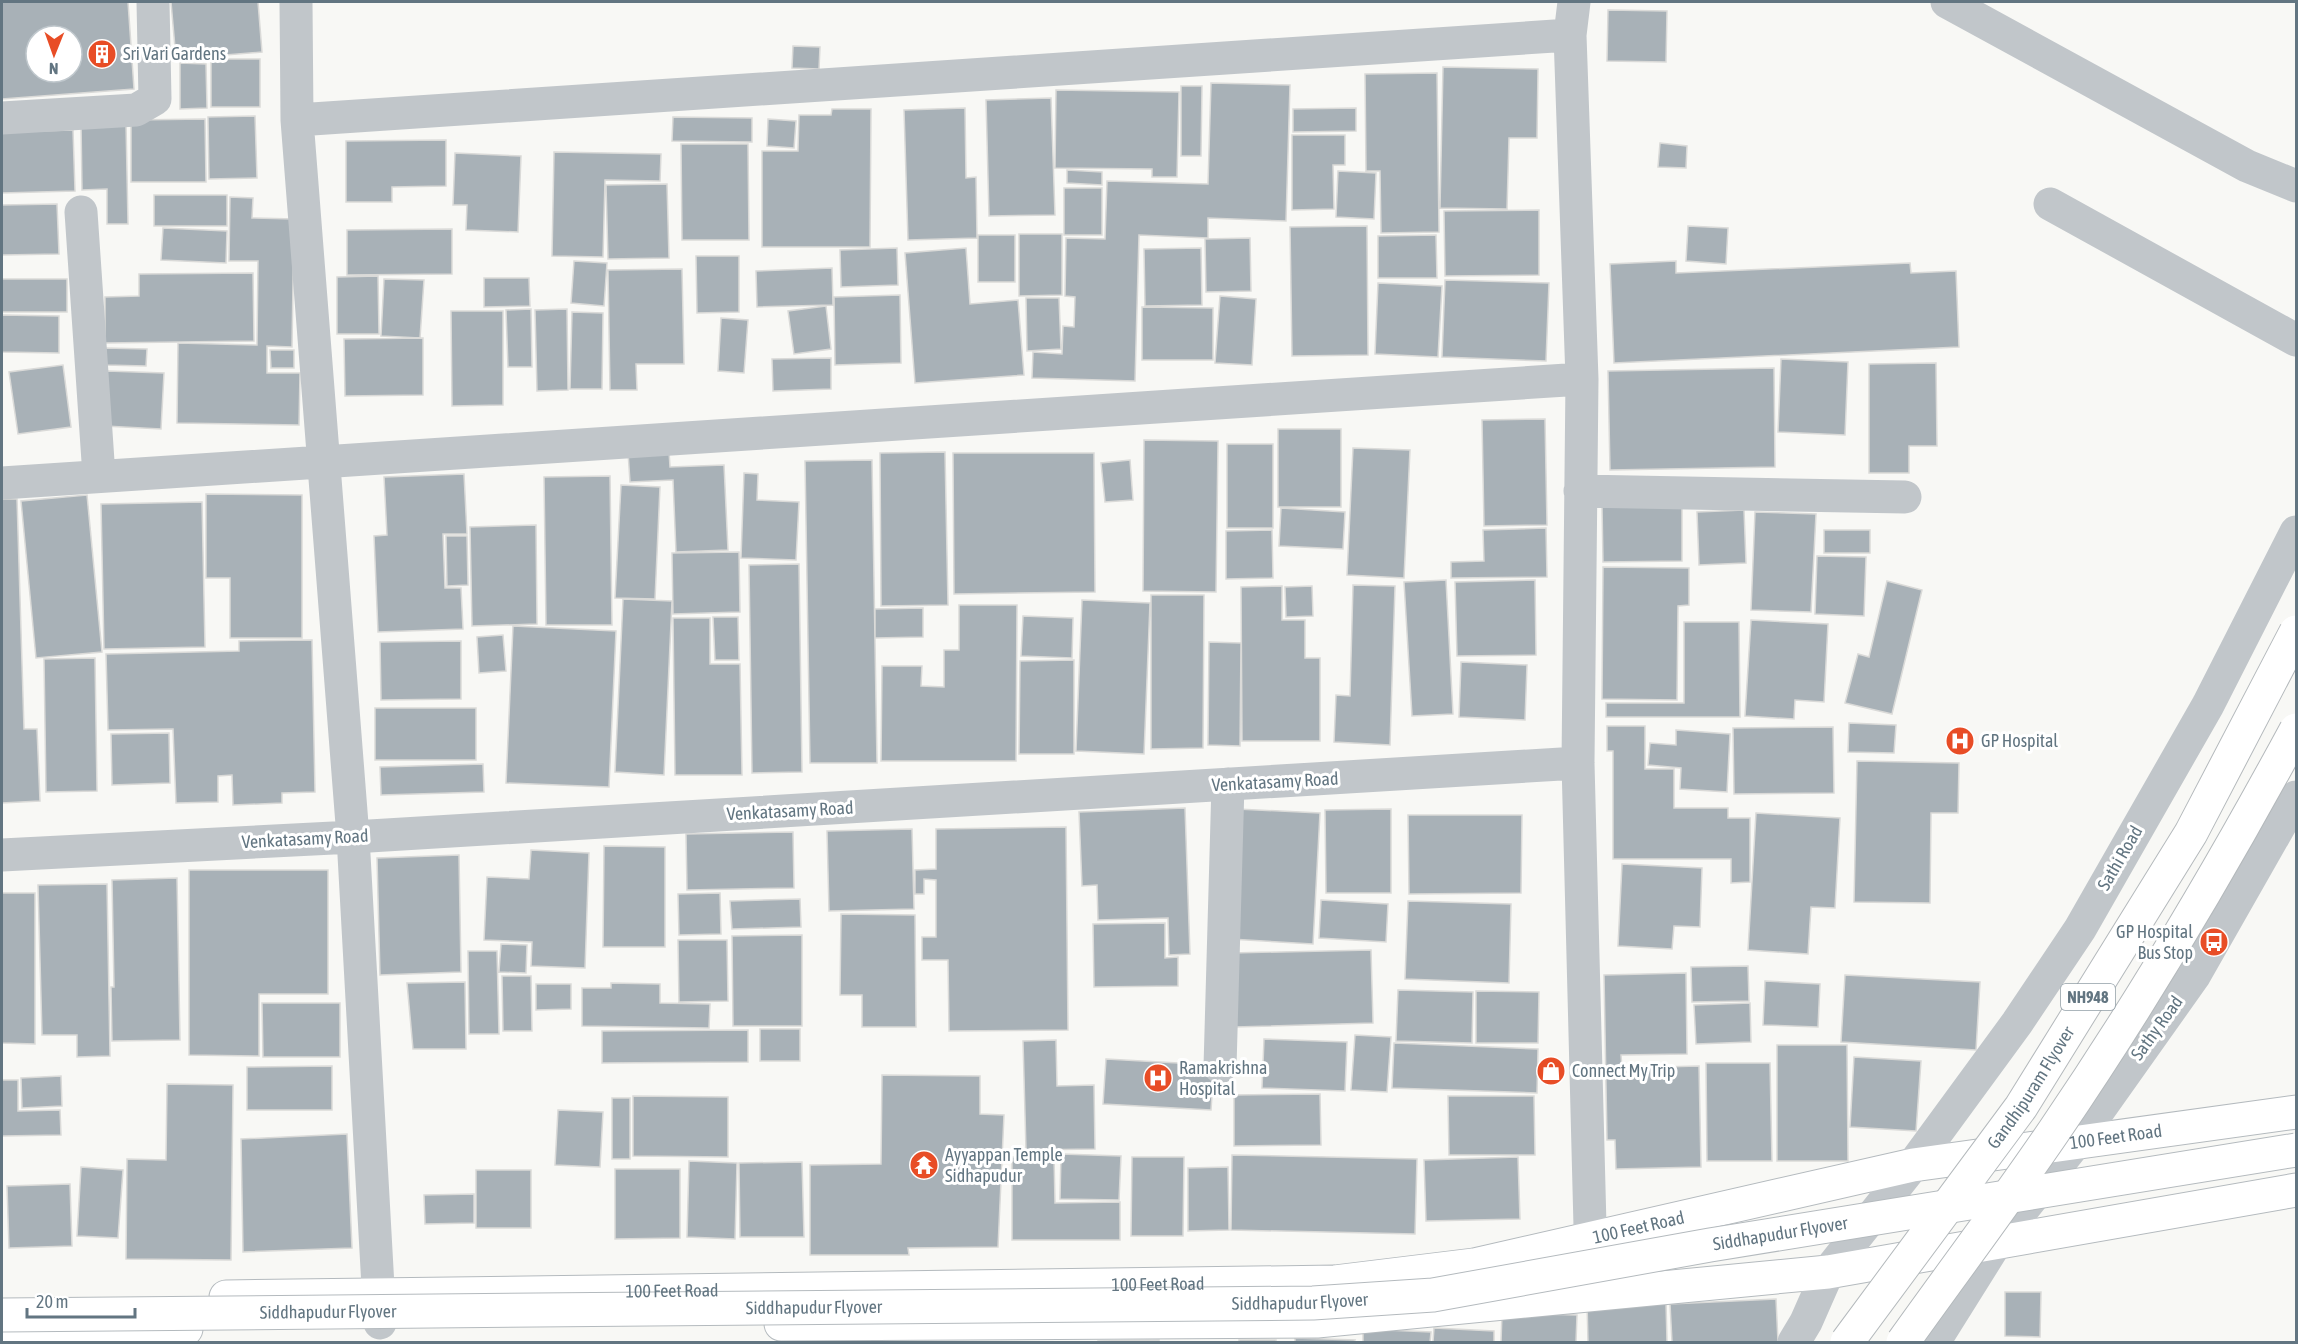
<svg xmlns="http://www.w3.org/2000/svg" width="2298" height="1344" font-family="'Asap Condensed',sans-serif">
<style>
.building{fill:#a8b1b7;stroke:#dadad8;stroke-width:1.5;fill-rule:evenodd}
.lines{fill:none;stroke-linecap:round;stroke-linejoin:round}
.major-casing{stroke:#b4babe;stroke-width:35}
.minor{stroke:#c1c6ca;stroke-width:33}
.major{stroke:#fff;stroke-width:33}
.major-bridge-casing{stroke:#b4babe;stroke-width:35;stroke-linecap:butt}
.highway-bridge-casing{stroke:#b4b9bc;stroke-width:35;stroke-linecap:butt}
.major-bridge{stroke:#fff;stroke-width:33}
.highway-bridge{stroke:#fff;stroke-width:33}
.labels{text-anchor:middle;stroke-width:6;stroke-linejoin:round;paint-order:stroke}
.shield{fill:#fff;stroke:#919ea7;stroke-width:1.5}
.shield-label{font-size:16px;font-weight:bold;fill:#627581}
.poi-label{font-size:18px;fill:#627581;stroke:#fff;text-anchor:start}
.street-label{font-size:18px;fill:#627581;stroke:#fff}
</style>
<rect width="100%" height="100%" fill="#f8f8f5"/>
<path class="building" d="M2,2H128L134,89L2,99ZM36,36H72V72H36Z
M171,2H258L262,52L176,59Z
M1608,10L1667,11L1666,62L1607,61Z
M793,46L820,47L819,69L792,68Z
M211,59H260V107H211Z
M180,63L206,64L207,108L180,109Z
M1443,67L1538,69L1537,138H1509L1507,209L1440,208Z
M1437,73L1439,232L1381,233L1380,171H1366L1365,74Z
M1211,83L1290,85L1286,221L1208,218V238L1139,235L1135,381L1032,378L1033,352L1062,354L1063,326L1074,327L1075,297L1065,296L1066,238L1105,239L1107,181L1208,184Z
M1181,86H1202L1201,156H1181Z
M1056,90L1179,92L1177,177H1152V169L1055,168Z
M1051,98L1055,215L989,216L986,100Z
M965,108L966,178L976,177L977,238L908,240L904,110Z
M1356,108V131L1293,132V109Z
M832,109H871L870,247H762V151H798L799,115H831Z
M255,116L257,178L209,179L208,117Z
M673,117L752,118V142L672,141Z
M205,119L206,182H131V120Z
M768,119L796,121L794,148L767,146Z
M81,123H126L128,224H107V189L82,190Z
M73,130L75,191L2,193V132Z
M1292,135H1345V165H1333L1334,209L1292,210Z
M446,140V186L392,187V202H346V141Z
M1660,143L1687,146L1686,168L1658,167Z
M681,144H748L749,240H682Z
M554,152L661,154L660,181L605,180L603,257L552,256Z
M455,153L521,156L518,232L466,230L467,205H453Z
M1067,170L1102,172V185L1067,183Z
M1338,171L1376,173L1374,219L1336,217Z
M667,184L669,258L608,259L606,185Z
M1064,188H1102V235H1064Z
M154,195H227V226H154Z
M230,197L253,198L252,218L294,219L292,347L267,346V373H300L299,425L177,423L178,343L257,345L258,261H229Z
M57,204L59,254L2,255V205Z
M1539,210V275L1445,276L1444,211Z
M1367,226L1368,355L1292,356L1290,227Z
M1688,226L1728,228L1726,264L1686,261Z
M163,228L227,231L226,263L161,260Z
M452,229V274L347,275V230Z
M1019,234H1062V295L1019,296Z
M978,235H1015V282H978Z
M1436,235L1437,278H1378V236Z
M1250,238L1251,291L1206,292L1205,239Z
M897,248L898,285L841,287L840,250Z
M966,248L970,304L1018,300L1024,375L915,383L905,253Z
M1201,248L1202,305L1145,306L1144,249Z
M696,256H739V312L697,313Z
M574,261L607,263L604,306L571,303Z
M1676,261V273L1910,263L1911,273L1956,271L1959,347L1614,363L1610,264Z
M832,268L833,305L757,307L756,271Z
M682,269L684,364H636L637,390H610L608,270Z
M253,273L254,341L105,343V297L139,296V274Z
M378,276L379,334H337V277Z
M484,278H529L530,306L484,307Z
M2,279H67V312H2Z
M384,279L424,280L420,338L381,336Z
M1445,280L1549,283L1546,361L1442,357Z
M1378,283L1442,286L1438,357L1375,354Z
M900,295L901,363L835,365L834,297Z
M1220,296L1256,299L1252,365L1215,363Z
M1026,298H1059L1061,349L1027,351Z
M826,306L831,349L794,354L788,311Z
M1142,307L1213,308V360H1142Z
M531,309L532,367H508L506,310Z
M567,309L568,390L537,391L535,310Z
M451,311H503V405L452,406Z
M572,312L603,313L602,389H570Z
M2,315L59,316V353L2,352Z
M721,318L748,320L744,373L718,371Z
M423,338V395L345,396L344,339Z
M105,348L147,349L146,366L105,365Z
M270,350H294V368H271Z
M831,358V389L773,391L772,359Z
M1781,359L1848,362L1845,435L1778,432Z
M1936,363L1937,446H1909V473H1869V364Z
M63,365L71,427L18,434L9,372Z
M1774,368L1775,467L1610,470L1608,371Z
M107,371L164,373L161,429L105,426Z
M1545,419L1547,525L1484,526L1482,420Z
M1278,429H1341V507H1278Z
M1144,440L1218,441L1216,592L1143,591Z
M1227,444H1273V528H1227Z
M1353,448L1410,450L1404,578L1347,575Z
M669,451L670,467L724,465L728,550L676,552L673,480L630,482L628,452Z
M945,452L948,605L881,606L880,453Z
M953,453H1094L1095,592L954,594Z
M872,460L877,763H810L805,461Z
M1130,460L1133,500L1105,502L1101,463Z
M744,473L758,474L757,500L799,502L796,560L741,558Z
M464,474L467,534H443L445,588H461L463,629L378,632L374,536L387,535L384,477Z
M610,476L612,625H546L544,477Z
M621,485L660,487L655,599L615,598Z
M206,494L302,495V638H230V578H206Z
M87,495L102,652L36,658L21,501Z
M2,499H17L24,729H37L40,801L2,803Z
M202,502L205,647L104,649L101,504Z
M1602,506H1682V561L1603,562Z
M1281,508L1345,512L1343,549L1279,546Z
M1744,510L1746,563L1699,565L1697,512Z
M1755,512L1816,514L1811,612L1751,610Z
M536,525L537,624L472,626L470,527Z
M1546,528L1547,577L1451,578V562L1484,561L1483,530Z
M1272,530L1273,578L1226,579V531Z
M1824,530H1870V553H1824Z
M446,536H467L468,585L447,586Z
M739,552L740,612L673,614L672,553Z
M1817,556L1866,557L1864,616L1815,614Z
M799,564L802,772L752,773L749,565Z
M1603,567L1689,568V605L1678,606L1677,700L1602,699Z
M1446,580L1453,714L1412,716L1404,582Z
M1535,580L1536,655L1457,656L1455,582Z
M1887,581L1922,590L1892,714L1845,703L1858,654L1869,657Z
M1353,585L1395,586L1390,745L1334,742L1336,695L1350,696Z
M1282,586V620H1305V658H1320V741H1242L1241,587Z
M1312,586L1313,616L1286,617L1285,587Z
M1151,595H1204L1203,748L1151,749Z
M623,599L672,601L664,775L615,772Z
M1082,600L1150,603L1144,754L1076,751Z
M959,605H1017L1016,761H881L882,666H922L921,686L944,687V650H959Z
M923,608V637L875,638V609Z
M1023,616L1073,618L1072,658L1021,656Z
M713,617H738L739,660H715Z
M673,618H710V664H740L742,775H675Z
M1751,620L1828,624L1824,702L1795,700L1794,719L1745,716Z
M1684,622H1739L1740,717H1606V703H1684Z
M513,626L616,631L609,787L506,783Z
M503,635L506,671L479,673L477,637Z
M312,640L315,792L282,793V803L233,805L232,775L218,776V802L176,803L173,729L108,730L106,654L239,651V641Z
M461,641V699L381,700L380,642Z
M1209,642L1241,643L1240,746L1208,745Z
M95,658L97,791L46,792L44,659Z
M1074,660V754H1019L1020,661Z
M1461,662L1527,665L1525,720L1459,717Z
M375,708H476V760H375Z
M1849,723L1896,725L1894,753L1848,752Z
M1607,726H1645V769H1674V808H1728V818H1750V882L1731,883V859H1613V751H1607Z
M1833,727L1834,793L1734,794L1733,728Z
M1676,730L1730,734L1727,792L1680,789L1681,768L1648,765L1650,743L1676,745Z
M169,733L170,783L112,785L111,734Z
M1857,761L1959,763L1958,813H1931L1930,903L1854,902Z
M483,764L484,792L381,795L380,767Z
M1185,808L1190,954L1169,955L1168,918L1098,920L1097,885L1082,886L1079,812Z
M1237,809L1320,813L1313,944L1230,939Z
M1391,809V893H1326L1325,810Z
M1756,813L1840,818L1835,908L1811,907L1808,954L1748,950Z
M1408,815H1522L1521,893L1409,894Z
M1066,827L1068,1030L949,1031L948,960H922V937H936V880L924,879V894H915V870L936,869V829Z
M912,829L914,909L829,911L827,831Z
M793,832L794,888L687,890L686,834Z
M604,846L665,847V947H603Z
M531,850L589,853L585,968L531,966L532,942L484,940L487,877L529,879Z
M459,855L461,972L380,975L377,858Z
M1622,864L1702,868L1700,927L1674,926L1672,949L1618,946Z
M189,870H328V994H259V1056L189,1055Z
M177,878L180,1040L112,1041L111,987H114L112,880Z
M107,884L110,1056L77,1057V1035H42L38,885Z
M2,893H35V1044L2,1043Z
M720,893L721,934L679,935L678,894Z
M800,899L801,927L732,929L730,901Z
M1321,900L1388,904L1386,942L1319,938Z
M1408,901L1511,904L1509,983L1405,979Z
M841,914L915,915L916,1027H862V995H840Z
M1165,923V958L1178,957V986L1094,987L1093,924Z
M802,935V1026H733L732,936Z
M678,940H727L728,1001L679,1002Z
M501,944L527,945L526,973L499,972Z
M1371,950L1373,1023L1234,1027L1231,953Z
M468,951H497L499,1034H469Z
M1748,966L1749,1001L1692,1002L1691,967Z
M1686,973L1687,1054L1621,1055L1622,1068L1699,1066L1701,1167L1616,1169L1615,1140H1607L1604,975Z
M1845,975L1980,982L1976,1050L1841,1042Z
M502,976H531L532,1031H503Z
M1765,981L1820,984L1818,1027L1763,1025Z
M465,982L466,1049H413L407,983Z
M611,983L660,984V1003L710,1004L709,1028L582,1026V988H611Z
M536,984H571V1009L536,1010Z
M1398,990L1473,992L1472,1043L1396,1041Z
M1476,991L1539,992L1538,1043H1476Z
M262,1003H340V1057H263Z
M1750,1003L1751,1042L1696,1044L1694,1005Z
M760,1029H800V1061H760Z
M748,1030V1062L602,1063V1031Z
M1355,1035L1391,1037L1387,1092L1351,1090Z
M1264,1039L1347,1042L1345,1091L1262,1088Z
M1056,1040L1057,1086L1094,1085L1095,1149L1026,1150L1023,1041Z
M1394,1043L1538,1049L1537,1093L1392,1088Z
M1777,1045H1847L1848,1161H1777Z
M1854,1057L1921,1061L1916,1131L1850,1127Z
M1106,1059L1214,1065L1211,1110L1103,1104Z
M1706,1063H1770L1772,1161H1707Z
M332,1066V1110H247V1067Z
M882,1075L980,1076V1114L1004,1115L998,1247L908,1248L909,1255H810V1165L881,1164Z
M61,1076L62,1106L22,1108L21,1078Z
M2,1080H18V1111L60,1110L61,1135L2,1136Z
M167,1084L233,1085L231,1260L126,1259L127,1159L166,1160Z
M1320,1094L1321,1145L1234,1146V1095Z
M633,1096L728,1097V1157L633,1156Z
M1448,1096H1534L1535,1155H1449Z
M612,1098H630V1159H612Z
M558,1110L603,1112L600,1167L555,1165Z
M347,1134L352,1248L243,1252L241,1139Z
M1061,1154L1121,1156L1119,1200L1060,1199Z
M1232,1155L1417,1159L1415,1234L1231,1230Z
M1054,1156L1055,1203L1120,1202V1240H1012V1157Z
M1132,1157H1184L1183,1236H1131Z
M1518,1157L1520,1219L1426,1221L1424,1160Z
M689,1161L737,1163L735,1239L687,1237Z
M802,1162L804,1237H740L739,1163Z
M81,1167L123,1170L118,1238L77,1236Z
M1228,1167L1229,1230L1188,1231V1168Z
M615,1169H680V1238L615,1239Z
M476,1170H531V1228H476Z
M70,1184L72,1246L9,1248L7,1186Z
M474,1194V1223L425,1224L424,1195Z
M2005,1292H2041L2040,1337L2005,1336Z
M1776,1299L1778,1342H1672L1670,1304Z
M1666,1302L1667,1342H1588L1587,1303Z
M1502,1313L1577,1315L1576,1342H1501Z
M1434,1328L1494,1331V1342H1433Z
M1363,1329L1431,1332L1430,1342H1363Z
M1295,1338L1355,1340L1354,1342H1295Z
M1159,1340V1342H1098V1341Z
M1239,1340H1276V1342H1239Z"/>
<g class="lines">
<g class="major-casing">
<g id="major">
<path id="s1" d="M226,1297L1335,1282L1474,1265L1913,1165L2296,1112"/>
<path d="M781,1324L1317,1321L1828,1272L2296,1190"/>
<path d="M2,1333L186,1329"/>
</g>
</g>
<path class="minor" d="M296,2L297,120L353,837L380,1323
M1574,2L1570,35L1582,379L1578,763L1591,1265
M1947,2L2247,166L2296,186
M2,118L136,110L155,99L153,2
M297,120L1570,35
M2050,204L2296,340
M81,212L99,476
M2,483L1582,379
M1580,491L1905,497
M2,855L353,837L1578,763
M1220,1067L1228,784
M1794,1342L1806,1322L1828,1272L1913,1165L2017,1023L2080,929L2208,705L2296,532
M1934,1342L1996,1243L2077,1141L2194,976L2296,797"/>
<use href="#major" class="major"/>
<g class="major-bridge-casing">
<g id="major-bridge">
<path id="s2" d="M2,1315L1313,1303L1433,1295L1710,1245L2296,1150"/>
</g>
</g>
<g class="highway-bridge-casing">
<g id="highway-bridge">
<path id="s3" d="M1847,1342L2021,1107L2191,833L2296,632"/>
<path d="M1903,1342C1953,1272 2005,1203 2054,1131C2142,1002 2222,867 2296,730"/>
</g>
</g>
<use href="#major-bridge" class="major-bridge"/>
<use href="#highway-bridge" class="highway-bridge"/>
</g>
<defs>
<g id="building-disc" transform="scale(1.5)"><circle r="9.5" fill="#e84d26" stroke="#fff"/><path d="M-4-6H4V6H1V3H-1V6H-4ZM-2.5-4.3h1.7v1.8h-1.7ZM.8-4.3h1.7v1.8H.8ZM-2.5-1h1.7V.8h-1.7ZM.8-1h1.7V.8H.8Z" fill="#fff"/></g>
<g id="hospital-disc" transform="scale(1.5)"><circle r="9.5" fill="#e84d26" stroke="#fff"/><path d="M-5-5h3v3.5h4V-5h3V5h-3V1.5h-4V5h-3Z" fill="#fff"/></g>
<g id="bus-disc" transform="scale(1.5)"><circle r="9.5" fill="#e84d26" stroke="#fff"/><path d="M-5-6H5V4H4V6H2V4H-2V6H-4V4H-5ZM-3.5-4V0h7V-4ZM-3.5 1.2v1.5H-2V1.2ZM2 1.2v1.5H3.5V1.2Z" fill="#fff"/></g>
<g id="shop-disc" transform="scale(1.5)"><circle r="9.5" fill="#e84d26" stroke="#fff"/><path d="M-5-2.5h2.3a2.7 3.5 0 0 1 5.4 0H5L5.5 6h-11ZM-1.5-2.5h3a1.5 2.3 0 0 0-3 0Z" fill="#fff"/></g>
<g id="temple-disc" transform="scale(1.5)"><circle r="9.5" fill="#e84d26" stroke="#fff"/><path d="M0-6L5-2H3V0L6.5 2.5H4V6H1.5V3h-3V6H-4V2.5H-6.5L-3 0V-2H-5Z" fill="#fff"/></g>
</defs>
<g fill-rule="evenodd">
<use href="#building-disc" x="102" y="54"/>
<use href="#hospital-disc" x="1960" y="741"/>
<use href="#bus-disc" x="2214" y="942"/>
<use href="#shop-disc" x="1551" y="1071"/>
<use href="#hospital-disc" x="1158" y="1078"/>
<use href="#temple-disc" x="924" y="1165"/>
</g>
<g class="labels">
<rect class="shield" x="2061" y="984" width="54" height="26" rx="4.5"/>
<g class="shield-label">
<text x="2088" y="1003">NH948</text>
</g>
<g class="poi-label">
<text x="123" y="60">Sri Vari Gardens</text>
<text x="1981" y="747">GP Hospital</text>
<text x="2193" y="938" text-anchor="end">GP Hospital<tspan x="2193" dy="21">Bus Stop</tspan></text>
<text x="1179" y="1074">Ramakrishna<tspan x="1179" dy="21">Hospital</tspan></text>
<text x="1572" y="1077">Connect My Trip</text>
<text x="945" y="1161">Ayyappan Temple<tspan x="945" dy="21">Sidhapudur</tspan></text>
</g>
<g class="street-label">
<text transform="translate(1275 782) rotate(-3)" y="6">Venkatasamy Road</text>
<text transform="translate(790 811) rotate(-3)" y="6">Venkatasamy Road</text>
<text transform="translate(305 839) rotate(-3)" y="6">Venkatasamy Road</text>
<text transform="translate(2120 858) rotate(-60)" y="6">Sathi Road</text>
<text transform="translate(2157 1028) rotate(-54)" y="6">Sathy Road</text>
<text dy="6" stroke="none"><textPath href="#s3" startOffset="314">Gandhipuram Flyover</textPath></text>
<text dy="6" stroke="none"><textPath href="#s1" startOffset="1904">100 Feet Road</textPath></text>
<text dy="6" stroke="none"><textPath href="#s1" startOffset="1418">100 Feet Road</textPath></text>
<text dy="6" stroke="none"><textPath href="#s2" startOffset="1784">Siddhapudur Flyover</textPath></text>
<text dy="6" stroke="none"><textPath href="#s1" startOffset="932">100 Feet Road</textPath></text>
<text dy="6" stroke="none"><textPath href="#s1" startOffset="446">100 Feet Road</textPath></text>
<text dy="6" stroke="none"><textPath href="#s2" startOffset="1298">Siddhapudur Flyover</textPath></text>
<text dy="6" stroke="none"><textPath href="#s2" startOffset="812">Siddhapudur Flyover</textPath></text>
<text dy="6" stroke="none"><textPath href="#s2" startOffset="326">Siddhapudur Flyover</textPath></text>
</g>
</g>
<rect width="2298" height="1344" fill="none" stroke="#627581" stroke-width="6"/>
<g transform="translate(54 54) rotate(181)"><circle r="28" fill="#ffffff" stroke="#c0c8cd" stroke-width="1.5"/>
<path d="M0-4.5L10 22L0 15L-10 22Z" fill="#e84d26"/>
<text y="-9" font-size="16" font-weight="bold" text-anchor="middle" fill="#627581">N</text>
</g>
<path d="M27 1308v9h108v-9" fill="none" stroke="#627581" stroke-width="3"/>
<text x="36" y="1308" font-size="18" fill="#627581" stroke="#ffffff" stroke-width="4.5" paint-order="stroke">20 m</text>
</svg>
